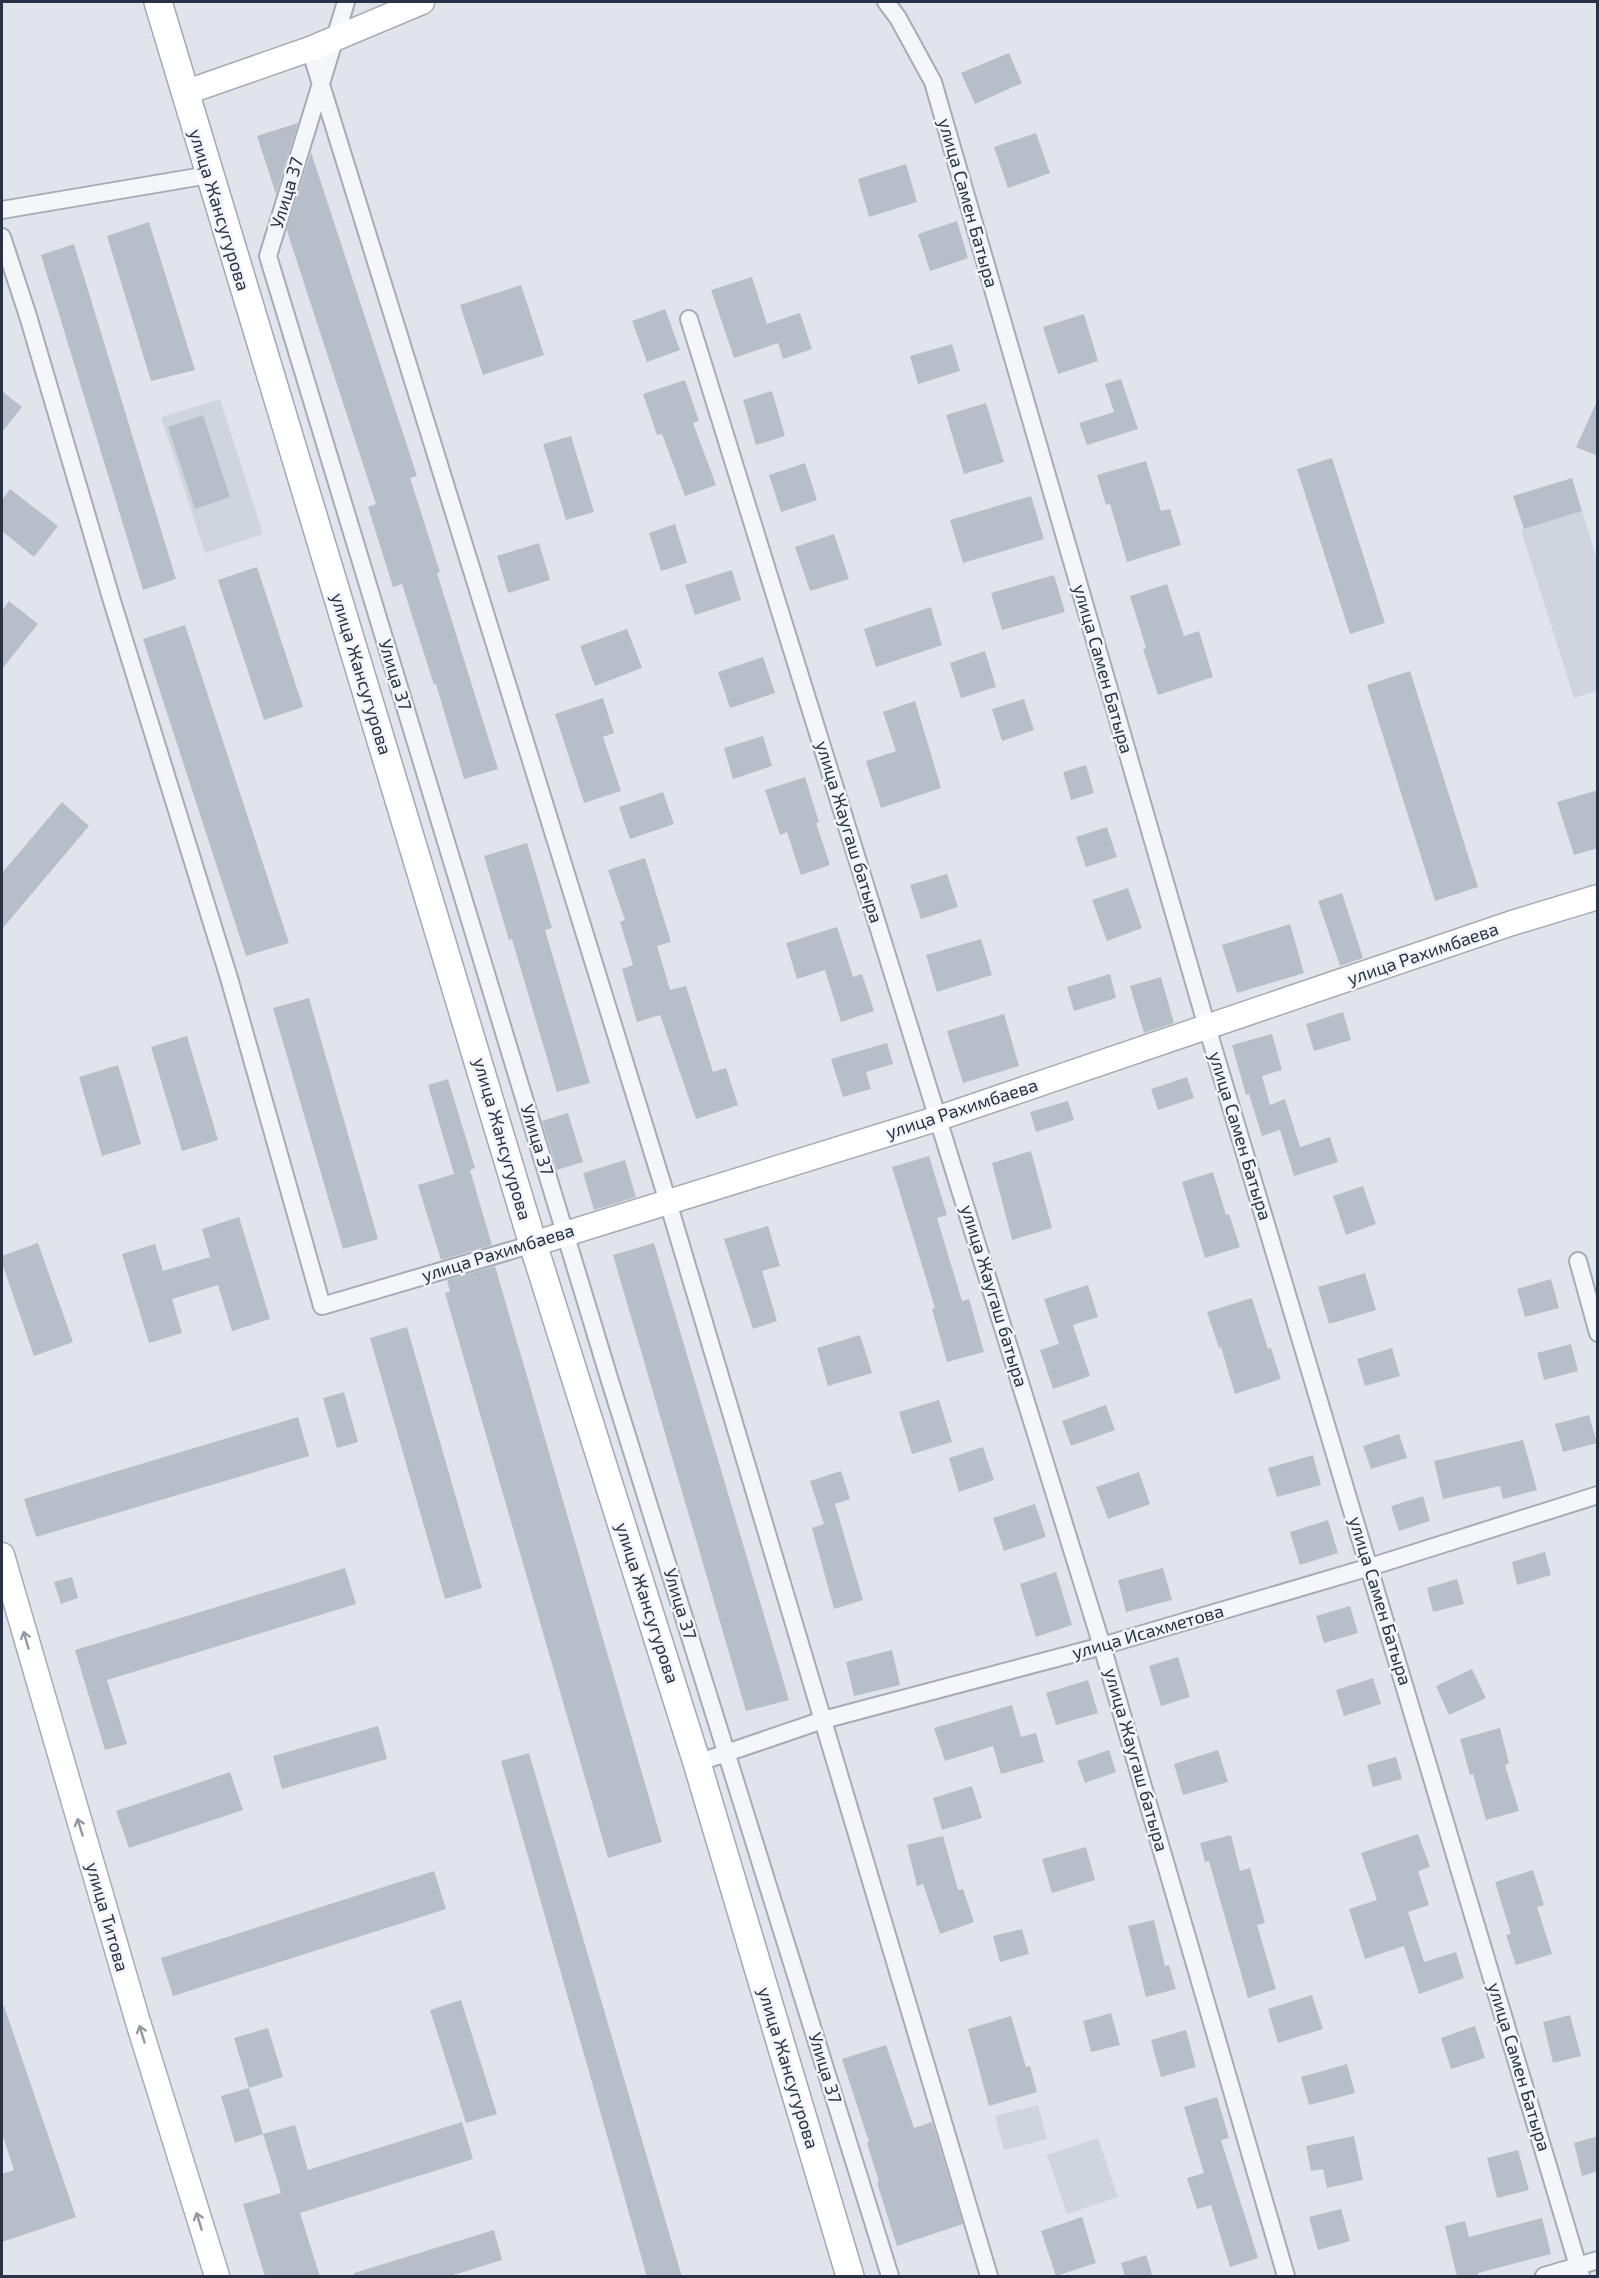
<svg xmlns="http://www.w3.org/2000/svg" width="1599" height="2278" font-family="'Exo 2',sans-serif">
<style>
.built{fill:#cfd4dd}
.building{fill:#b8bec9}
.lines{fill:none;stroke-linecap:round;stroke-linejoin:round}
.street-casing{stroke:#a6acb6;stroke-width:20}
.secondary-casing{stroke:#a6acb6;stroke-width:27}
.primary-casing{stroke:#9fa9b8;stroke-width:30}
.street{stroke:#f4f6f9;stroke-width:16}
.secondary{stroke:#fff;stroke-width:24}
.primary{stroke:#fff;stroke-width:27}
.oneway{stroke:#9498a2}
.labels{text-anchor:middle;stroke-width:5;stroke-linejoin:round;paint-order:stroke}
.street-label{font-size:18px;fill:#283244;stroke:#f1f4f8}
</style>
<rect width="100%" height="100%" fill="#e1e5eb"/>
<path class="built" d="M220,399L263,534L205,553L161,417Z
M1582,511L1597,560V691L1574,698L1521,530Z
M1038,2105L1047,2139L1004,2150L995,2116Z
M1098,2138L1118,2197L1067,2214L1047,2155Z"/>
<path class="building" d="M1009,53L1022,83L975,104L961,73Z
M298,123L276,194L257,136Z
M1036,133L1050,173L1008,188L994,147Z
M311,152L417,476L410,478L440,572L437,573L498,769L464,779L436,684L434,685L402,584L393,587L368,507L376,504L288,234L287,229Z
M906,164L917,202L869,217L858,179Z
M957,221L968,258L930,271L918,234Z
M149,222L195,370L151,381L107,236Z
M74,244L176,579L143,590L41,255Z
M752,277L767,324L800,313L812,349L783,359L778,343L734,358L711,290Z
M521,285L544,355L483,375L460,305Z
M665,309L680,350L647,362L632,321Z
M1084,314L1098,361L1058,374L1043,327Z
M952,344L960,371L918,384L910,356Z
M1121,379L1138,429L1087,445L1079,423L1114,412L1105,384Z
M685,380L699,421L693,423L716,485L685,496L662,434L657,435L643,394Z
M2,391L22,407L2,432Z
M772,391L785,436L756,445L743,400Z
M1598,399V456L1576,447Z
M986,403L1004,462L964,474L946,415Z
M203,415L230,497L195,509L168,427Z
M571,436L594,512L566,520L543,444Z
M1332,458L1385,623L1350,634L1297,469Z
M1146,461L1161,511L1170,509L1181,545L1127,562L1110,504L1106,505L1097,475Z
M805,463L817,500L781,512L769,475Z
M1572,478L1582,511L1524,529L1513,496Z
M10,489L58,526L34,557L2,531V500Z
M1031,496L1044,539L963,563L950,520Z
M675,524L687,563L661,571L649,533Z
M834,534L849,579L810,591L795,547Z
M539,543L550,580L508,593L497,556Z
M257,567L303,707L264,720L218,580Z
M732,570L741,600L695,615L685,585Z
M1054,575L1065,612L1002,630L991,593Z
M1167,584L1184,636L1199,631L1213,677L1158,695L1143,649L1146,648L1130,596Z
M9,601L38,624L2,669V611Z
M931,607L942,645L876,667L864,629Z
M185,625L289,943L246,956L143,639Z
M627,629L642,668L595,686L580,646Z
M985,651L996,687L961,698L950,663Z
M763,657L775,693L730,708L718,672Z
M1410,671L1478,887L1435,901L1367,685Z
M603,698L614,733L603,737L621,791L584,803L555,714Z
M1024,699L1034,730L1002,741L992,709Z
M915,701L941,788L881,808L866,761L896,751L883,712Z
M763,736L772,766L733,779L724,748Z
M1086,765L1094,793L1071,800L1063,772Z
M805,777L819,822L816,823L830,865L801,875L787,832L780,835L765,790Z
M1598,790V848L1574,855L1557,802Z
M663,792L674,824L630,839L619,807Z
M62,802L89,826L2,929V873Z
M1107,827L1117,857L1086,867L1076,837Z
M527,843L552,928L545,930L590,1083L557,1092L512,939L509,940L484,856Z
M645,858L671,942L657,946L670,990L686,986L713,1072L726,1068L738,1105L696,1119L660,1015L637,1022L622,969L633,965L620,922L625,920L608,870Z
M947,874L958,907L921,919L910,885Z
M1128,888L1142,928L1107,941L1092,900Z
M1342,893L1363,958L1340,966L1318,901Z
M1290,924L1304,973L1237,993L1222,945Z
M837,927L853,977L862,974L874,1011L841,1022L825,970L797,979L786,943Z
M981,939L992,975L937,992L926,955Z
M1110,974L1116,998L1074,1011L1067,987Z
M1161,977L1174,1023L1144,1033L1130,986Z
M309,998L378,1239L343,1249L273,1008Z
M1343,1012L1351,1040L1314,1051L1306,1024Z
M1004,1014L1019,1066L963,1083L947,1031Z
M1272,1034L1282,1070L1262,1076L1270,1105L1285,1099L1300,1147L1330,1137L1338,1162L1294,1176L1280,1130L1262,1136L1249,1094L1246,1095L1232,1045Z
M187,1036L218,1140L182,1151L151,1047Z
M887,1043L893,1064L866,1072L871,1089L843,1097L831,1059Z
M118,1065L141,1144L102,1156L79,1077Z
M1187,1077L1194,1098L1158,1110L1151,1089Z
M448,1079L475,1168L470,1170L492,1245L441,1260L418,1185L454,1174L428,1085Z
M1068,1101L1074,1120L1036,1132L1030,1112Z
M568,1113L583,1162L557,1170L542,1121Z
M1031,1151L1052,1228L1012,1240L992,1163Z
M929,1156L947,1215L937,1218L962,1301L969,1299L984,1352L947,1362L932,1309L935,1308L892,1167Z
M625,1160L636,1197L594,1210L583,1173Z
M1213,1172L1226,1215L1229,1214L1240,1247L1205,1258L1182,1182Z
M1363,1186L1376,1224L1346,1235L1333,1196Z
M239,1217L270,1319L232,1331L218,1285L172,1299L182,1333L149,1343L122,1254L155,1244L163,1271L210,1257L202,1229Z
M768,1226L780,1266L762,1271L777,1321L753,1329L724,1239Z
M38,1243L73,1342L34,1356L2,1263V1256Z
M654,1243L789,1700L746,1711L613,1255Z
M495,1266L662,1842L608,1858L445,1293L450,1292L447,1280Z
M1365,1273L1376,1310L1329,1324L1318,1287Z
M1551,1279L1559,1308L1525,1317L1517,1289Z
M1088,1285L1098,1317L1073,1325L1090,1376L1053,1389L1040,1350L1059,1344L1044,1299Z
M1252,1298L1268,1349L1271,1348L1281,1379L1235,1394L1221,1347L1219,1348L1207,1312Z
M407,1327L482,1588L445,1599L370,1338Z
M860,1335L872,1373L828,1386L817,1348Z
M1571,1344L1578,1371L1544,1380L1537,1353Z
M1392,1348L1400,1376L1365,1386L1357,1359Z
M344,1392L358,1442L337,1448L323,1398Z
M939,1400L952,1442L912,1454L899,1412Z
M1106,1405L1115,1430L1071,1446L1062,1421Z
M1589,1415L1597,1443L1563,1452L1555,1424Z
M298,1417L309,1456L36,1537L24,1499Z
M1399,1434L1407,1458L1371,1469L1363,1446Z
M1523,1440L1537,1490L1503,1499L1500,1486L1443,1499L1434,1461Z
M983,1447L994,1480L959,1492L949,1458Z
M1313,1455L1321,1485L1277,1497L1268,1468Z
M841,1471L850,1499L835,1504L863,1600L834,1609L812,1528L824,1524L810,1481Z
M1139,1472L1150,1504L1108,1519L1096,1487Z
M1423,1496L1430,1521L1399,1531L1391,1506Z
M1035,1504L1046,1537L1004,1551L993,1518Z
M1328,1520L1338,1553L1300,1565L1290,1532Z
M1545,1552L1551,1575L1517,1585L1512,1562Z
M345,1568L356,1604L107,1680L127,1744L105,1750L75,1650Z
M1163,1568L1172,1600L1126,1612L1118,1580Z
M1056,1572L1072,1625L1036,1637L1020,1584Z
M72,1577L78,1598L61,1604L54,1582Z
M1457,1579L1464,1604L1433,1612L1427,1588Z
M1350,1606L1358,1633L1324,1643L1316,1616Z
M892,1650L900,1685L854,1696L846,1662Z
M1178,1657L1190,1697L1161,1706L1149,1666Z
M1472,1669L1486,1698L1449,1715L1436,1686Z
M1373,1678L1381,1704L1344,1716L1336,1690Z
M1088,1680L1098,1713L1056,1725L1046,1693Z
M1012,1705L1021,1737L1036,1733L1044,1762L1001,1774L993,1746L945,1761L934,1728Z
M378,1726L387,1759L282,1789L273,1756Z
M1500,1728L1509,1763L1505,1765L1519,1811L1486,1820L1473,1774L1470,1775L1460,1739Z
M1109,1750L1116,1772L1085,1783L1077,1761Z
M1218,1750L1228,1782L1183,1795L1174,1764Z
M529,1753L682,2277H647L501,1761Z
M1396,1757L1402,1779L1373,1787L1367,1765Z
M230,1772L243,1810L129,1848L116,1811Z
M972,1786L982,1818L942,1830L933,1798Z
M1418,1834L1430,1867L1418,1871L1429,1905L1408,1912L1424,1962L1456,1952L1464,1978L1419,1994L1404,1946L1365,1959L1349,1909L1377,1900L1361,1853Z
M1231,1835L1240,1871L1250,1868L1265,1923L1257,1925L1276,1989L1248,1998L1209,1861L1205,1862L1200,1843Z
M943,1836L958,1890L963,1889L974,1922L940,1934L923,1884L917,1886L907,1845Z
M1086,1847L1095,1880L1052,1893L1042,1859Z
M1533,1870L1544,1905L1537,1907L1552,1954L1516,1965L1506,1935L1511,1934L1495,1882Z
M434,1871L446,1909L173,1996L161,1958Z
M1154,1920L1165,1966L1169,1965L1176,1989L1146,1997L1128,1926Z
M1022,1929L1029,1954L1000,1962L993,1936Z
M1312,1995L1323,2029L1278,2043L1268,2009Z
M461,2000L497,2114L466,2123L430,2010Z
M4,2006L76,2217L2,2242V2174L14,2170L2,2133V2007Z
M1111,2013L1120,2045L1091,2052L1083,2021Z
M1570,2015L1581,2056L1553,2063L1543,2022Z
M1011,2016L1026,2067L1030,2066L1037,2092L989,2106L968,2029Z
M1475,2026L1485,2058L1451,2069L1441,2038Z
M268,2028L283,2077L249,2088L234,2038Z
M1186,2030L1196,2067L1161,2077L1151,2040Z
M886,2045L914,2128L932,2122L963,2224L897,2246L877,2183L879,2182L867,2143L869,2142L842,2059Z
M1347,2064L1355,2093L1309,2105L1301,2077Z
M249,2088L263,2134L235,2143L221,2096Z
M1217,2097L1229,2138L1221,2140L1258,2258L1230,2267L1211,2205L1197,2209L1187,2178L1204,2173L1184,2107Z
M462,2122L473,2159L300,2213L320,2277H265L243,2204L281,2193L263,2134L295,2125L308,2170Z
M1354,2136L1363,2180L1327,2188L1323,2169L1311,2171L1306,2146Z
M1598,2136V2171L1582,2176L1574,2143Z
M1518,2150L1529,2190L1497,2198L1487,2158Z
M1341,2209L1350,2241L1318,2250L1309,2217Z
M1082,2217L1096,2263L1056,2276L1041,2231Z
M1542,2218L1551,2254L1478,2273V2277H1457L1445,2226L1465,2221L1469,2237Z
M494,2230L502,2260L447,2277H355L354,2273Z
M1146,2255L1153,2277H1125L1121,2263Z"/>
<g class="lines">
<g class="street-casing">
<path id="street" d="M346,2L268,256L610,1381L890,2276
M886,2L898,18L933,82L1207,1027L1581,2276
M310,49L668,1202L989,2276
M2,210L209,175
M2,237L28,316L112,601L229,978L322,1306L533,1244
M689,319L1102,1646L1286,2276
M1578,1261L1598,1333
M697,1763L823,1720L1102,1646L1370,1567L1598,1495
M1544,2276L1598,2260"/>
</g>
<g class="secondary-casing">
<path id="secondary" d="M184,93L310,49L422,2
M533,1244L939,1118L1512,923L1598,897
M2,1555L138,2022L217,2276"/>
</g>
<g class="primary-casing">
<path id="primary" d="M158,2L533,1244L697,1763L850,2276"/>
</g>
<use href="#street" class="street"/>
<use href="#secondary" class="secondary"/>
<use href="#primary" class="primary"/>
</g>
<defs><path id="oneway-shaft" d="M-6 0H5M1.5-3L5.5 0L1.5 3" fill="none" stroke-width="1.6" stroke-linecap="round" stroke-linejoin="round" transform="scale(1.5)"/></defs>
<g class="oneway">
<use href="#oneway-shaft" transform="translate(26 1640) rotate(-106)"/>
<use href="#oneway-shaft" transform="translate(80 1827) rotate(-107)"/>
<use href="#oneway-shaft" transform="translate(142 2034) rotate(-107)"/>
<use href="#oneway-shaft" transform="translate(199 2221) rotate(-107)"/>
</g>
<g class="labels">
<g class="street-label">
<text transform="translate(287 193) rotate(-73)" y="6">Улица 37</text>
<text transform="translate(968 203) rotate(74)" y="6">улица Самен Батыра</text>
<text transform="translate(219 210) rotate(73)" y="6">улица Жансугурова</text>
<text transform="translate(1103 669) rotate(74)" y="6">улица Самен Батыра</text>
<text transform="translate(361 674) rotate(73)" y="6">улица Жансугурова</text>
<text transform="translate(395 675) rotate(73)" y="6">Улица 37</text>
<text transform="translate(849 832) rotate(73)" y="6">улица Жаугаш батыра</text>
<text transform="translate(1423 954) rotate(-19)" y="6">улица Рахимбаева</text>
<text transform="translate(962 1109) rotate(-18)" y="6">улица Рахимбаева</text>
<text transform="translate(1240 1136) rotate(73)" y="6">улица Самен Батыра</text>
<text transform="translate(502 1139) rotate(74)" y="6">улица Жансугурова</text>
<text transform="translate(537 1140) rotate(73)" y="6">Улица 37</text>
<text transform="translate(498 1253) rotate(-17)" y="6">улица Рахимбаева</text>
<text transform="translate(994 1296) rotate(73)" y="6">улица Жаугаш батыра</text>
<text transform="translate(1380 1601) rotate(73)" y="6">улица Самен Батыра</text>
<text transform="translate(647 1603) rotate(72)" y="6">улица Жансугурова</text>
<text transform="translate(680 1604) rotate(73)" y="6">Улица 37</text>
<text transform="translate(1148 1632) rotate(-16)" y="6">улица Исахметова</text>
<text transform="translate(1136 1760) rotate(74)" y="6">улица Жаугаш батыра</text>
<text transform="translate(107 1917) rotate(74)" y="6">улица Титова</text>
<text transform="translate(1519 2067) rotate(73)" y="6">улица Самен Батыра</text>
<text transform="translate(788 2068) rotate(73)" y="6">улица Жансугурова</text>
<text transform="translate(825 2068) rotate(73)" y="6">Улица 37</text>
</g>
</g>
<rect width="1599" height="2278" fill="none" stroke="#283244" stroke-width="6"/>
</svg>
